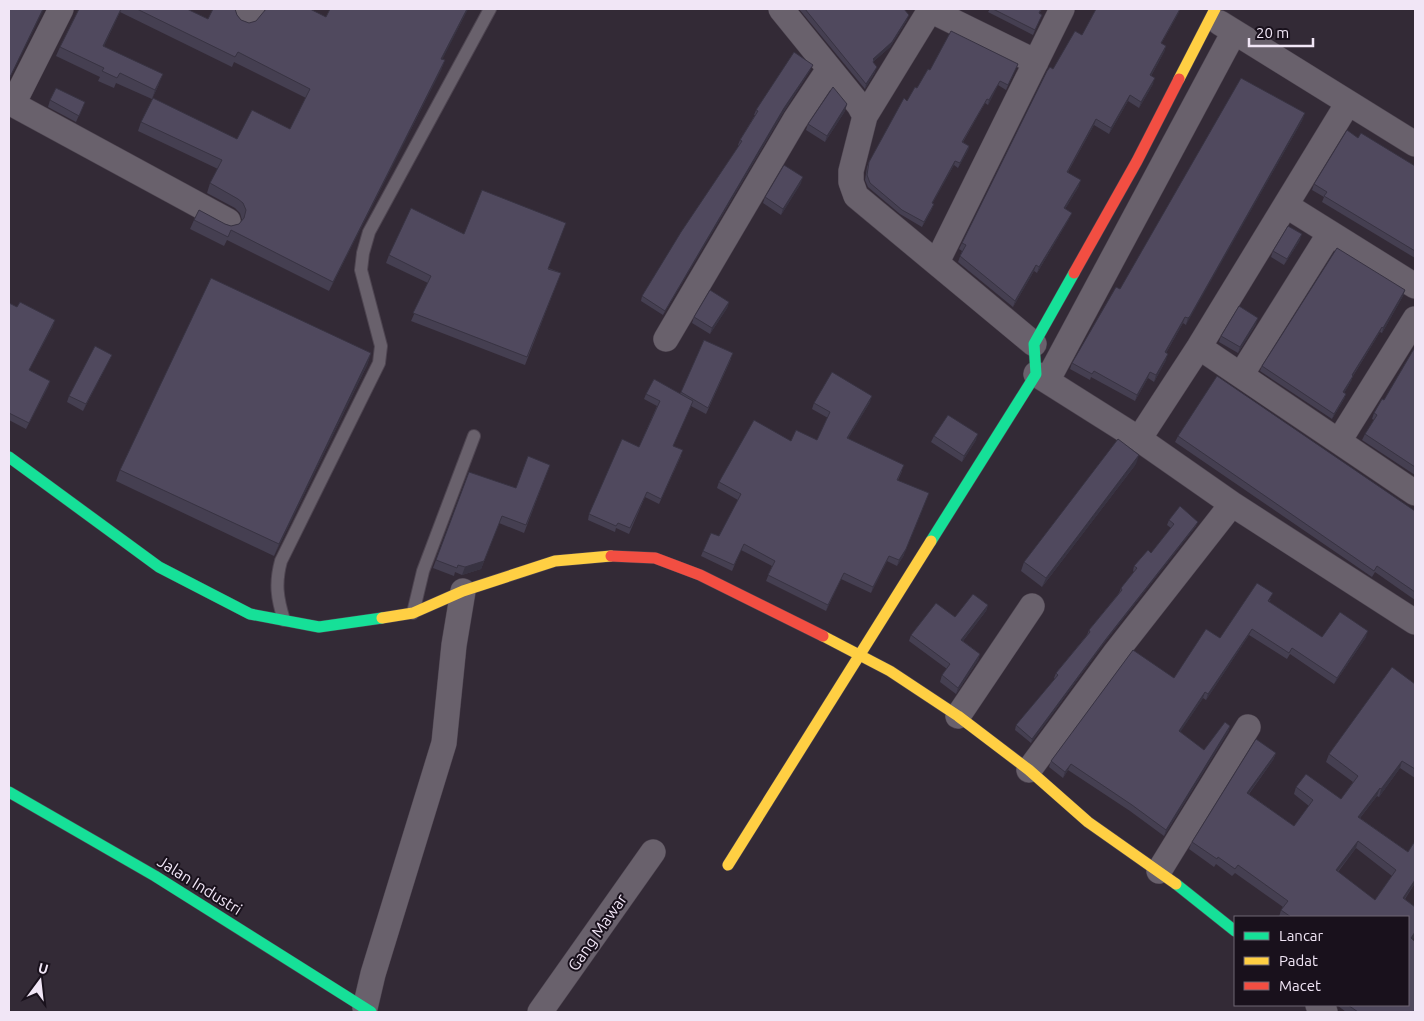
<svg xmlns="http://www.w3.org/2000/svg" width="1424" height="1021" font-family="Ubuntu,sans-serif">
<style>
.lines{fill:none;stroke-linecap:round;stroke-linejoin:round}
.lane-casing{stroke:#4e4551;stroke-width:14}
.street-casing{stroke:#4e4551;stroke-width:26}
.fast-casing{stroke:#4e4551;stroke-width:12}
.slow-casing{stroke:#4e4551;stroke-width:12}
.jam-casing{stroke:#4e4551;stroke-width:12}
.lane{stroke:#69616c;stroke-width:12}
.street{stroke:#69616c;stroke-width:25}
.fast{stroke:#16e098;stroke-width:11}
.slow{stroke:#ffcf43;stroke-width:11}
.jam{stroke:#f24e42;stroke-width:11}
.wall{fill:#453f51;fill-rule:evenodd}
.shaded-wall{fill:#383342}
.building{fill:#50495e;stroke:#383342;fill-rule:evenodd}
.labels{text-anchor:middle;stroke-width:4;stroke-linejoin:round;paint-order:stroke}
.street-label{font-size:16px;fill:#f1e6f6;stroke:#19111c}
</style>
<rect width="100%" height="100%" fill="#332a36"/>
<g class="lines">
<g class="lane-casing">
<path id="lane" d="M413,613L423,571L474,436
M284,620C277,598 275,583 281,561L379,363L381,346L361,270L363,253L369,232L490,9"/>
</g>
<g class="street-casing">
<path id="street" d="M781,9L859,105L865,116L851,171V182L856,196L1034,344
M928,9L1036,62
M246,18L252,9
M1220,23L1415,144
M9,102L228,221
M13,104L61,9
M865,116L930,10
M1287,206L1415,286
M937,262L1062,9
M666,339L795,120L829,69
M1199,347L1415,493
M1036,374L1139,439L1232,504L1415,622
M1241,375L1330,233
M1047,381L1234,32
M1139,439L1199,347L1348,103
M1339,441L1415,319
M958,716L1032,606
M1029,770L1116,652L1232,504
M1159,871L1248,727
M1318,1005L1325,1012
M365,1008L373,974L444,743L454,645L463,591
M540,1012L653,852"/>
</g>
<g class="fast-casing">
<path id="fast" d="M9,457L159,567L250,614L319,627L382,618
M931,541L1036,374L1034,344L1074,273
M9,792L155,876L371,1012
M1176,884L1235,931"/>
</g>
<g class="slow-casing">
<path id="slow" d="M1179,79L1215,9
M382,618L413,613L463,591L555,561L611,556
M823,636L890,671L958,716L1029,770L1088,822L1176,884
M728,865L931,541"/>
</g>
<g class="jam-casing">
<path id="jam" d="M1074,273L1137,161L1179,79
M611,556L655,558L700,575L823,636"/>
</g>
<use href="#lane" class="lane"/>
<use href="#street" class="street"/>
<use href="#fast" class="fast"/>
<use href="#slow" class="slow"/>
<use href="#jam" class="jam"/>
</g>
<path class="wall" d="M79,9H187L208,19L237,15L241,20L249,23L326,17L330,9H468L442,59L445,60L441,70L329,291L227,240L224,246L190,229L194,220L225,224L231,226L239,224L242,220L240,213L235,208L207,193L210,183L218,169L138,131L141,122L237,139L290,129L306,98L234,62L232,67L120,12L104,46L159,84L152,99L116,83L114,88L98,81L100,77L56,56L60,47Z
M799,9H904L907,20L890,47L874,61L873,63L875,72L865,89Z
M990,9H1042L1039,14L1042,15L1033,35L988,12Z
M1180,9L1178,14L1161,44L1166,46L1164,52L1151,76L1153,84L1139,108L1128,101L1109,134L1094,125L1068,172L1079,186L1065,209L1069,219L1037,273L1034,271L1013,307L958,262L962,251L959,249L962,243L1053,69L1082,35Z
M1018,64L1006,90L998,85L988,105L985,103L963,142L969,146L968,150L958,168L954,165L932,204V209L922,227L900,214L868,187L865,180L867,167L869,162L907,101L930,70Z
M811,69L783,113L663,315L641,301L642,296L739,146L738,145L740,140L755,115H754L756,110Z
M50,100L85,102L76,122L48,107Z
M847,104L845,111L825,142L806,130L808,124Z
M1303,119L1187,322L1186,325L1183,323L1166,353V360L1154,382L1148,378L1135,401L1091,377L1090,380L1070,369L1072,363L1120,289Z
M1358,138L1415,166V258L1322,202L1324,197L1312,190L1314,184Z
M801,183L781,215L763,203L765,197Z
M464,234L561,273L525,365L411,321L428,283L386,263L389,255Z
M1300,240L1284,265L1271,257L1273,251Z
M1405,290L1403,296L1382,333L1380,332L1353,376L1351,381L1344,393L1346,394L1344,399L1332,419L1260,371L1262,366Z
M729,302L727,308L710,334L692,323L694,317Z
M9,303L53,326L29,370L50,381L48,387L26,429L9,420Z
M1256,324L1238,353L1219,342L1221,336Z
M704,340L731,359L706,414L691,406L673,446L681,456L659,504L645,497L629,534L616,528L615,532L588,520L589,514L639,447L657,406L644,399L646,394H680Z
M1415,347V475L1362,440L1365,434L1374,420L1372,419L1374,413L1384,400Z
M371,353L367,365L274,556L116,481L120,470Z
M109,361L83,411L67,402L69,396Z
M870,402L848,438L902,471L898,480L904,555L897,566L887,561L871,593L841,579L826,611L766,581L772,566L741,550L732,571L701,556L703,551L719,536L738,500L717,488L719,482L791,441L817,440L828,418L812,409L814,403Z
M934,436L976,440L962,462L931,442Z
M1178,436L1415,511V600L1375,572L1372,577L1175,442Z
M1136,464L1042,587L1021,571L1024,562Z
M550,465L524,533L499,523L481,569L462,575L455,572L454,576L433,568L469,472L516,488Z
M1169,520L1196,526L1104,643L1031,743L1015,730L1016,725L1055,679L1054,678L1056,673L1087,635L1089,630L1119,593L1121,588L1134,572L1133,571L1134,566L1151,553L1171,528L1167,525Z
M1271,599L1269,602L1322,637H1366L1334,684L1290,654L1287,659L1249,635L1206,700L1203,698L1180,732L1204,750L1230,726L1228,732L1164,836L1130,811L1068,770L1063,778L1049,767L1051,761L1174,678L1220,638Z
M988,605L986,611L963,641L980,654L978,660L956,694L940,682L942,675L947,669L909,641L911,635L955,617Z
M1415,684V778L1400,768L1379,797L1377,796L1360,818L1408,852L1415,841V883L1405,899L1415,907V936L1412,940L1415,1012H1346L1337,1005H1408V917H1279L1281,910L1283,907L1235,873L1232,876L1216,864L1214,867L1189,849L1192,842L1276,753L1273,760L1249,794L1294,826L1309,806L1294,794L1296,787L1341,799L1353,782L1326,762L1329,754ZM1356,848L1392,876L1375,900L1338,872Z"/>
<path class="shaded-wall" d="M43,9H44L9,80V79Z
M121,9H122L120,12L100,55L103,46Z
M467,9H468L438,68L441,59Z
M1180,9L1178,14L1158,49L1161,43Z
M909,15L907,20L890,47L874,61L872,66L873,59Z
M1166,46L1164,52L1148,81L1150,75Z
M445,60L441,70L329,291L333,282Z
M813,65L811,69L783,113L663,315L665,311L784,108Z
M877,67L875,72L865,89L866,84Z
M163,74L159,84L152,99L155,90Z
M1155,78L1153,84L1139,108L1141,102Z
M1000,81L988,105L989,100Z
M1130,95L1128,101L1109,134L1111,128Z
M847,104L845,111L825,142L827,136Z
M1305,113L1303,119L1186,325L1188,318Z
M1096,119L1094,125L1064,178L1067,172Z
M969,146L968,150L958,168L960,163Z
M955,161L954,165L930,208L932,203Z
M803,177L801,183L781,215L783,209Z
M1081,180L1079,186L1062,214L1064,208Z
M934,204L932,209L922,227L924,222Z
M1072,213L1069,219L1037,273L1039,267Z
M1302,234L1300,240L1284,265L1287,259Z
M1036,265L1034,271L1013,307L1015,301Z
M1405,290L1403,296L1382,333L1383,328Z
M729,302L727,308L710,334L712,328Z
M1185,317L1183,323L1163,358L1165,352Z
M1258,318L1256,324L1238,353L1240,347Z
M55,320L53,326L26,376L29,370Z
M1382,327L1380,332L1350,380L1352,375Z
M371,353L367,365L274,556L279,544Z
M1168,354L1166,360L1154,382L1156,375Z
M112,355L109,361L83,411L86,404Z
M1150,372L1148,378L1135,401L1137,395Z
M1353,376L1351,381L1342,397L1343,392Z
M50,381L48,387L26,429Z
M1346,394L1344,399L1332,419L1334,414Z
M872,396L870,402L845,444L847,438Z
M978,434L976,440L962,462L964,456Z
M1139,455L1136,464L1042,587L1046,578Z
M927,499L904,555L897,566L899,560Z
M502,516L481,569L462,575L465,567Z
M1198,522L1196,526L1104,643L1031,743L1032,739L1106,639Z
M889,556L887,561L871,593L873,587Z
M844,573L841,579L826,611L828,605Z
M988,605L986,611L959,646L961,640Z
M1252,629L1249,635L1206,700L1208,694Z
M1368,631L1366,637L1334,684L1337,678Z
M980,654L978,660L956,694L958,688Z
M1205,692L1203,698L1177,737L1179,731Z
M1230,726L1228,732L1164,836L1166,830Z
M1276,753L1273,760L1244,800L1247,793Z
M1402,761L1400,768L1379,797L1381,789Z
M1071,764L1068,770L1063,778L1065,772Z
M1380,788L1377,796L1355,824L1358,817Z
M1358,841L1356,848L1333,877L1336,870Z
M1415,880V883L1400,905L1403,898Z
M1415,932V936L1408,946L1411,938Z"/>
<path class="building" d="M9,9H43L9,79Z
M79,9H121L103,46L163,74L155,90L120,73L117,78L102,71L104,68L60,47Z
M137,9H187L208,19L213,9H235L237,15L241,20L249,23L256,21L266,9H310L326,17L330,9H467L441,59L445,60L333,282L231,230L228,237L194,220L199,210L225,224L231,226L239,224L244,218L246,210L243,203L238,199L210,183L222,160L141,122L153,98L237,139L252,110L290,129L310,89L238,52L235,57Z
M805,9H904L909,15L892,42L873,59L874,60L873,62L877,67L866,84Z
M993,9H1041L1039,13L1042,15L1035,30Z
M1096,9H1180L1161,43L1166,46L1150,75L1155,78L1141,102L1130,95L1111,128L1096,119L1067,172L1081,180L1064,208L1072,213L1039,267L1036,265L1015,301L960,256L966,245L962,243L1047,71L1050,67L1053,69L1075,31L1082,35Z
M951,31L1018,64L1008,85L1000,81L989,100L987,99L962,142L969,146L960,163L955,161L932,203L934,204L924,222L902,210L870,183L867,175L869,162L904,98L907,101L915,87L917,88L928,69L930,70Z
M794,52L813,65L784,108L665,311L642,296L681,232L742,141L740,140L758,111L756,110Z
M1241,78L1305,113L1190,316L1188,318L1185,317L1165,352L1168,354L1156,375L1150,372L1137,395L1094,371L1092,374L1072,363L1116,287L1120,289Z
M833,87L847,104L827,136L808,124Z
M56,88L85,102L79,116L50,100Z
M1347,130L1358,138L1361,133L1415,166V251L1324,196L1327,192L1314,184Z
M784,165L803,177L783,209L765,197Z
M482,190L566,223L548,269L561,273L527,357L413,313L431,276L389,255L411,208L464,234Z
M1288,226L1302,234L1287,259L1273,251Z
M1337,248L1405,290L1383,328L1382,327L1352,375L1353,376L1343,392L1346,394L1334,414L1262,366Z
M211,278L371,353L279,544L120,470Z
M710,290L729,302L712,328L694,317Z
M20,302L55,320L29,370L50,381L29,423L9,413V303L17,307Z
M1239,306L1258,318L1240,347L1221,336Z
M704,340L733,353L708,408L681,392Z
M95,346L112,355L86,404L69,396Z
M1415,347V467L1365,434L1377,415L1374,413L1382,399L1384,400Z
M832,372L872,396L847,438L904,465L897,480L929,493L906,549L899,560L889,556L873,587L844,573L828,605L768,575L775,561L744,544L734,565L703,551L711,533L719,536L741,494L719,482L754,420L791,441L796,430L817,440L830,412L814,403Z
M1217,376L1415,511V592L1377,566L1374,571L1178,436Z
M654,379L693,401L673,446L683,450L661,499L647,492L630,528L618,523L616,526L589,514L622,439L639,447L660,401L646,394Z
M948,415L978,434L964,456L934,436Z
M1118,439L1139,455L1046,578L1024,562Z
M528,456L550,465L526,525L502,516L484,561L465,567L458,565L457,568L436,560L469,472L516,488Z
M1180,506L1198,522L1106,639L1032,739L1016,725L1058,675L1056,673L1090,632L1089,630L1122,590L1121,588L1137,568L1134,566L1148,550L1151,553L1174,524L1169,520Z
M1257,583L1273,593L1268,601L1322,637L1340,612L1368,631L1337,678L1292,648L1289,653L1252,629L1208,694L1205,692L1179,731L1204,750L1225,722L1230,726L1166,830L1132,805L1071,764L1065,772L1051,761L1133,650L1174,678L1206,629L1220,638Z
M973,594L988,605L961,640L980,654L958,688L942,675L950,664L911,635L936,603L955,617Z
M1392,667L1415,684V769L1402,761L1381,789L1380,788L1358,817L1408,852L1415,841V880L1403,898L1415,907V932L1411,938L1415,942V1012H1358L1348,1005H1408V917H1291L1281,910L1288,901L1238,865L1235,869L1218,857L1217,859L1192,842L1256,739L1276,753L1247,793L1294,826L1313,800L1296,787L1306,774L1341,799L1358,776L1329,754ZM1358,841L1396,870L1375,900L1336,870Z"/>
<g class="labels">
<g class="street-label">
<text transform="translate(200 885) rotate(32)" y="6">Jalan Industri</text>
<text transform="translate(597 932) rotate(-55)" y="6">Gang Mawar</text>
</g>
</g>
<rect width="1424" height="1021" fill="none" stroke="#f1e6f6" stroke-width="20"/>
<rect x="1234" y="916" width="175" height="90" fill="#19111c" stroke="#6f6673"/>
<rect x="1244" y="932" width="25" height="8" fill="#16e098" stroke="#6f6673"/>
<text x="1279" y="941" font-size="15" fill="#f1e6f6">Lancar</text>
<rect x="1244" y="957" width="25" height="8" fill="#ffcf43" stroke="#6f6673"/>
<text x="1279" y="966" font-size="15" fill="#f1e6f6">Padat</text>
<rect x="1244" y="982" width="25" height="8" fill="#f24e42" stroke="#6f6673"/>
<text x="1279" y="991" font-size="15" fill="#f1e6f6">Macet</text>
<g transform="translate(40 981) rotate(15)" stroke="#19111c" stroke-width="4" paint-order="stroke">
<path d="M0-4L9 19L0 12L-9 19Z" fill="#f1e6f6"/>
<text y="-8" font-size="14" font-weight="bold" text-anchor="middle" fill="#f1e6f6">U</text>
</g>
<path d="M1249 38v8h64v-8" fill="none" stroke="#f1e6f6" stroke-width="2.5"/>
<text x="1256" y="38" font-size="15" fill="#f1e6f6" stroke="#19111c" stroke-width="4" paint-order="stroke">20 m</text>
</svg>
